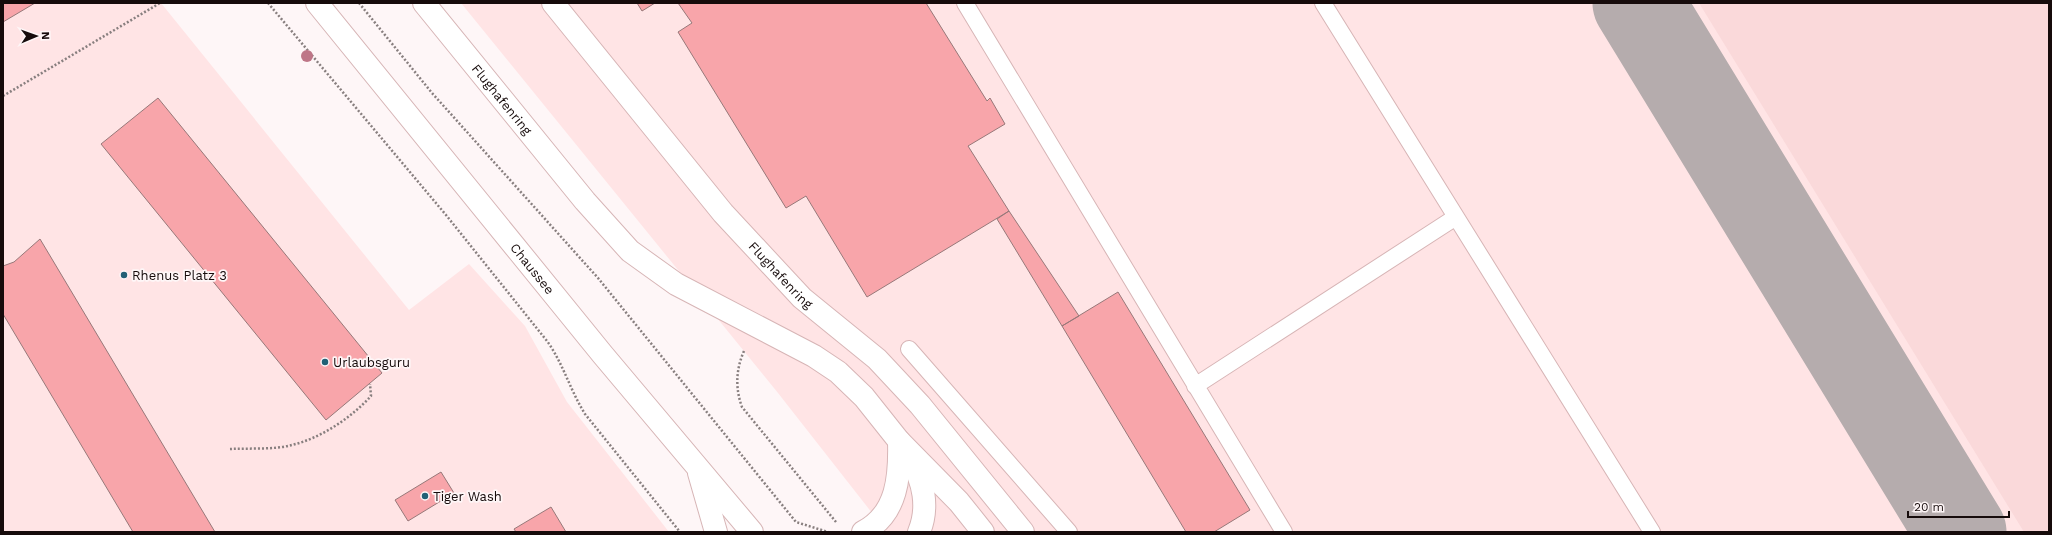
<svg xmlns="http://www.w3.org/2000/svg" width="2052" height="535" font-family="'Work Sans',sans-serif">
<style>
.built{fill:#ffe4e5}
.green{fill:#fad9da}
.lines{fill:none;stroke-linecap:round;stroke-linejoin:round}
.taxiway{stroke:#b5acad;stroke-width:91}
.building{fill:#f8a5aa;stroke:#977879}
.service-casing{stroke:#d7b5b6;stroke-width:18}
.minor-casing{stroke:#d7b5b6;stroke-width:24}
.secondary-casing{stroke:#d7b5b6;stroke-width:24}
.path{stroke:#887f7f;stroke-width:2.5;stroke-dasharray:2 2;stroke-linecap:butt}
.service{stroke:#fff;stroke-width:16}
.minor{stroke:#fff;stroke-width:22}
.secondary{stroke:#fff;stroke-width:22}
.tree{fill:#be7687}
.poi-dot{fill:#216076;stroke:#fef6f7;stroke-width:1.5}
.labels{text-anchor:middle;stroke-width:3.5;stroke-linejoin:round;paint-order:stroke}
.street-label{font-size:13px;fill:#160b0b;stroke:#fef6f7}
.poi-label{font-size:13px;fill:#160b0b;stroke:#fef6f7;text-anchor:start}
</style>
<rect width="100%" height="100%" fill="#fef6f7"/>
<path class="built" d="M3,3H161L409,310L469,264L525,326L567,402L669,532H3Z
M461,3H2049V532H887L778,393Z"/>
<path class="green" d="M1699,3H2049V532H2024Z"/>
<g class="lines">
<path class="taxiway" d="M1638,3L1961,532"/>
</g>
<path class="building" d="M3,3H35L3,22Z
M637,3H655L642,11Z
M678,3H926L987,101L990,98L1005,124L968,146L1009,211L867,297L806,196L786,208L678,32L692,23Z
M158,98L382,373L326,420L101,144Z
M1009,211L1079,316L1062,326L997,219Z
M40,239L169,455L215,532H133L3,314V266L14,262Z
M1118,292L1250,510L1214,532H1186L1062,326Z
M441,472L454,493L408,521L395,500Z
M551,507L566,532H516L514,529Z"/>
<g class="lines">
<g class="service-casing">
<path id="service" d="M965,3L1284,532
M1323,3L1652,532
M909,349L1069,532
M1195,386L1456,217"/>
</g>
<g class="minor-casing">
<g id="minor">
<path id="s1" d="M424,3L585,201L630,251L676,284L814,356L838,372L864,397L899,441L959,502L983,532"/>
<path id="s2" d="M553,3L723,213L802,298L877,359L920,405L1023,532"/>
<path d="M910,459C924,481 929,508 919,532"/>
<path d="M863,532C898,514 900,475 899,441"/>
</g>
</g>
<g class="secondary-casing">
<g id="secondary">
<path id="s3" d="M317,3L603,355L752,532"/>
<path d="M699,473L716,532"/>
</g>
</g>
<path class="path" d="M268,3L446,215L547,341C563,363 570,390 585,414L680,532
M359,3L432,93L598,278L796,522L828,532
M3,96L160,3
M744,351C736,369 735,388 742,407L836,522
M230,449C250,448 273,450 292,445C321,438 351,418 371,396L370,384"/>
<use href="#service" class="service"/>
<use href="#minor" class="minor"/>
<use href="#secondary" class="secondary"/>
</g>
<circle class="tree" cx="307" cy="56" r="6"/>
<g class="poi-dot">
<circle cx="124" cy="275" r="4"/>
<circle cx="325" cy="362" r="4"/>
<circle cx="425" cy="496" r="4"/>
</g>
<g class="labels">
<g class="street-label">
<text dy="5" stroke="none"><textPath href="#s1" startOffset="124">Flughafenring</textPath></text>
<text dy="5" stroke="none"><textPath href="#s3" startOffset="342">Chaussee</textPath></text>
<text dy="5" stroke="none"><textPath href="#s2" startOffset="355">Flughafenring</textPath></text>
</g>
<g class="poi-label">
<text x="132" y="280">Rhenus Platz 3</text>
<text x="333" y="367">Urlaubsguru</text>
<text x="433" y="501">Tiger Wash</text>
</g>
</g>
<rect width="2052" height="535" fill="none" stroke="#160b0b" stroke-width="8"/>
<g transform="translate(36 36) rotate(88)" stroke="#fef6f7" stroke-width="3" paint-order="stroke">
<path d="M0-3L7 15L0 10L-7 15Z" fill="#160b0b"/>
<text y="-6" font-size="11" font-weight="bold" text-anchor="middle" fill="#160b0b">N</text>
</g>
<path d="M1908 511v6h101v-6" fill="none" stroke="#160b0b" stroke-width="2"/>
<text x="1914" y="511" font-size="12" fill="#160b0b" stroke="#fef6f7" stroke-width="3" paint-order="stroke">20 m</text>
</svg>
